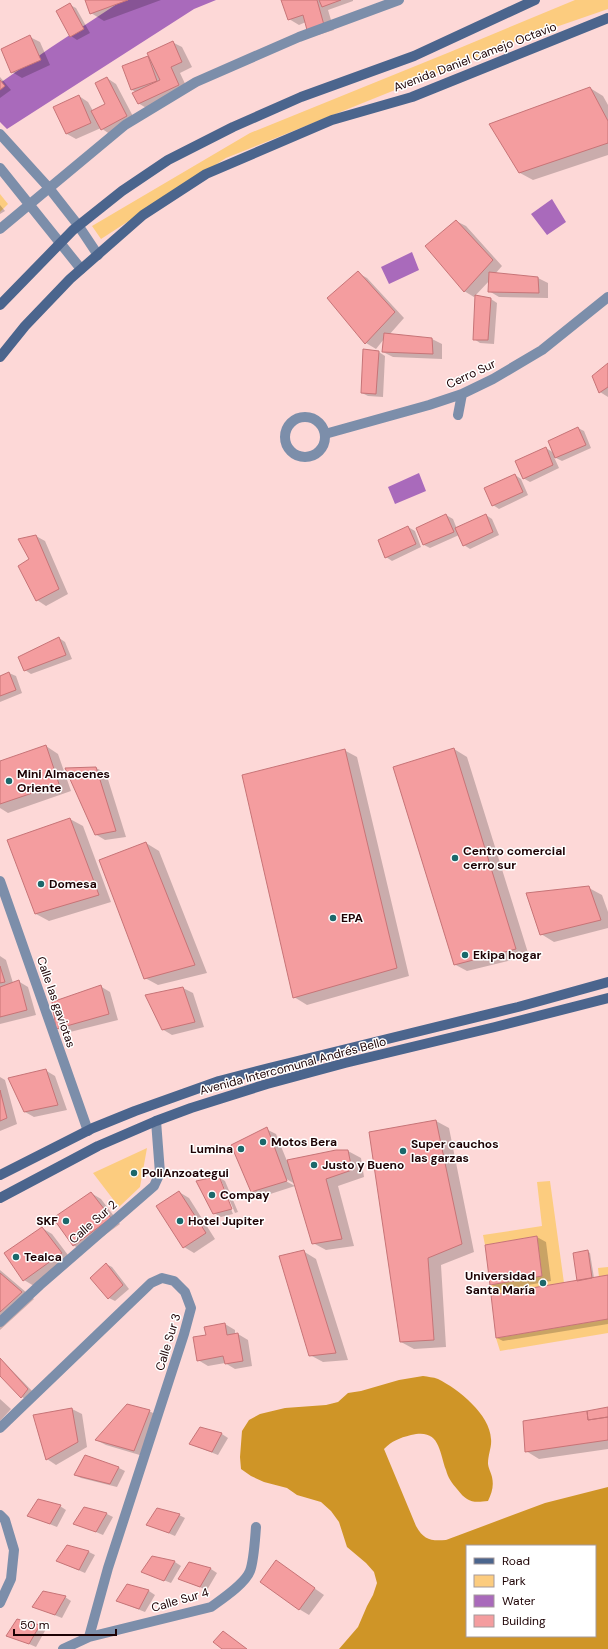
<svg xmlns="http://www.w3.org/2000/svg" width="608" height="1649" font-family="'DM Sans',sans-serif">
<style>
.green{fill:#fccc7f}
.forest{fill:#cf9527;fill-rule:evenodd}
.water{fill:#a96abb}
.shadow{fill:#0003}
.building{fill:#f49d9f;stroke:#c77477}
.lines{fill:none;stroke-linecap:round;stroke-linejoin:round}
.minor{stroke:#7c8eaa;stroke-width:10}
.secondary{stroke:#4b658d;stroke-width:10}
.poi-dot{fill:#1b686b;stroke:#fff;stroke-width:1.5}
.labels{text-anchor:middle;stroke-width:3;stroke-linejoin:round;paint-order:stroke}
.street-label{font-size:12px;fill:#1d0204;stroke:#fff}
.poi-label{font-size:12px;font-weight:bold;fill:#1d0204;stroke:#fff;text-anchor:start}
</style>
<rect width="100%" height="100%" fill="#fdd8d7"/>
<path class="green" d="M575,0H608V9L527,37L226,158L101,239L92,226L250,133L450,52Z
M0,194L8,204L0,212Z
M147,1148L140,1187L119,1207L93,1173Z
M550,1181L564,1283L491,1295L490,1285L542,1276L537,1236L485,1245L483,1235L542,1226L537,1182Z
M608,1267V1275L599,1277L598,1268Z
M608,1319V1333L500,1351L496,1338Z"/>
<path class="forest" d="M423,1376C428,1377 433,1377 438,1379C458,1389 490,1414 491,1439C492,1446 488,1455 488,1463C488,1468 491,1472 492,1477C494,1486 492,1493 488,1501C472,1503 467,1502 457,1489C452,1483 448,1478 446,1470C439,1451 440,1428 411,1435C399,1438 392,1441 384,1449L416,1526C424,1540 430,1541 446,1540L545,1503L608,1487V1649H339L358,1627L367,1606L373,1595L377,1583L374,1572L366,1563L347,1547L339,1522L331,1511L321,1502L297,1495L287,1488L264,1482L251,1476L241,1469L240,1457L242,1431L249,1420L260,1414L285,1408L326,1405L338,1402L348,1393L361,1391L399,1380ZM467,1546H595V1636H467Z"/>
<path class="water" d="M123,0H216L194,9L7,129L0,122V83L50,48Z
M552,199L566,222L547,235L531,214Z
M412,252L419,270L389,284L381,267Z
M419,473L426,491L395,504L388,487Z"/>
<path class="shadow" d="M86,0H161L104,21L91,13Z
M283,0H353V1L328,10L334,30L318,35L306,22L299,25L289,19Z
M70,5L76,8L90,33L77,40L71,36Z
M30,37L40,42L50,65L22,78L12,72Z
M172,42L182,47L192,67L180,73L188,90L148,109L138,103L136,92L132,90L148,57L152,59Z
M0,77L11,90L0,98Z
M107,78L116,84L136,122L111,135L101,128L76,139L67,134L55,107L79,96L88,102L93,111L106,104Z
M590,88L603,96L608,105V155L533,180L520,173Z
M0,205L5,211L0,214Z
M456,221L466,226L502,266L495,274L538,278L548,283V298L499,297L489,291L490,280L474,297L464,291Z
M358,273L367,278L404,318L389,335L432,339L442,344V359L393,357L383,352L384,339L376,349L366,343L328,298Z
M491,299L497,303L494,344L480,343L474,339Z
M379,352L385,356L383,397L368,396L362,393Z
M608,364V397L600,392Z
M578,428L584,431L591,448L562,461L554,457L559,468L530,482L523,478L546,448L554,453Z
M515,475L521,479L528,495L499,509L493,505Z
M446,515L453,519L457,529L486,515L492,519L499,535L470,549L464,545L459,535L430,548L424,545L417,528Z
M408,527L415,531L421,547L392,561L386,557Z
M36,536L45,541L68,594L46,606L37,600L31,559Z
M59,638L65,642L72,659L31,674L25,670Z
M9,673L16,676L22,693L0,702V677Z
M46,746L58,754L71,791L8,813L0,808V762Z
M454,749L467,757L529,956L467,971L454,964Z
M344,750L357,757L409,976L307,1005L294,997Z
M96,768L106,773L126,837L105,840L95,834Z
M70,819L83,826L111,902L49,921L36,914L8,840Z
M146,843L159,851L207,973L158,985L145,978Z
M589,888L602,895L608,912V928L554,942L541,934Z
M0,956L6,960L13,983L18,981L28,987L36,1015L0,1024Z
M100,986L110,992L118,1020L66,1033L56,1028Z
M183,988L193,993L204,1027L172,1035L162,1029Z
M45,1070L55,1076L67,1110L34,1117L25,1112Z
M0,1077L5,1080L17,1124L0,1131Z
M436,1121L449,1128L474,1252L441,1265L446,1347L414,1349L401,1342Z
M266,1129L276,1134L287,1161L336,1151H348L361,1158L364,1177L338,1186L354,1246L326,1250L313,1243L295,1184L283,1177L282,1179L295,1186L261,1197L251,1192Z
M218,1177L225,1181L238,1212L235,1213L221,1180H219L233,1214L221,1217L214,1213Z
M179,1192L189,1198L215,1239L194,1253L184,1247Z
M91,1193L101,1199L120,1224L83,1251L73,1245Z
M42,1228L52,1234L71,1259L34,1286L24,1280L5,1254Z
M537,1237L546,1242L551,1281L500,1290L491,1284Z
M303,1251L316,1259L348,1360L323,1362L310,1355Z
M587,1251L590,1253L594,1278L608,1276V1324L503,1341L497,1338L578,1281Z
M106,1264L112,1267L129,1289L115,1301L109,1298Z
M0,1270L34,1299L0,1330Z
M225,1324L235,1330V1335L238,1334L248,1340L252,1366L235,1369L225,1363L208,1366L198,1360L207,1336Z
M0,1358L34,1393L28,1401L22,1397L0,1374Z
M0,1399L11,1409L0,1421Z
M608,1408V1449L539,1459L526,1451Z
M72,1409L82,1414L87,1447L56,1465L47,1459Z
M149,1411L159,1416L143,1456L106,1445L96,1440Z
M200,1428L222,1434L228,1438L218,1455L190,1444Z
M119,1468L125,1471L117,1487L81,1478L75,1475Z
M60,1506L66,1510L57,1527L29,1516Z
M85,1508L107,1514L113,1517L103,1535L75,1523Z
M179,1515L185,1518L175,1536L147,1524Z
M67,1546L89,1552L95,1555L85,1573L57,1561Z
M153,1557L175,1562L181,1566L171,1583L143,1572Z
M277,1562L324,1595L309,1615L299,1609Z
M189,1564L211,1569L217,1573L207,1590L179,1579Z
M127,1586L149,1591L155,1595L145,1612L117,1601Z
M65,1597L71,1601L62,1618L34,1607Z
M39,1626L46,1629L36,1647L8,1635Z"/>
<path class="building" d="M85,0H128L90,14Z
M281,0H317L324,25L307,30L303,15L288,20Z
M319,0H341L322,7Z
M70,3L84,29L70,37L56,11Z
M30,35L41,60L11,73L1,49Z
M173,41L182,62L171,67L179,85L138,104L132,93L160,80L147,53Z
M148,56L157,81L131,90L122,66Z
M107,77L127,116L101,130L91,111L105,104L95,83Z
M0,80L5,86L0,90Z
M590,87L608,121V143L519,173L489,124Z
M79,95L91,123L66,134L53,107Z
M456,220L493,260L464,292L425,246Z
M358,271L395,312L365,344L327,298Z
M489,272L538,277L539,293L488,292Z
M475,295L491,298L488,340H473Z
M384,333L432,338L433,354L382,352Z
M363,349L379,351L376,394L361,393Z
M608,363V387L599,393L592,376Z
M578,427L586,445L555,458L548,441Z
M546,447L553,465L523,479L515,461Z
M515,474L523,492L492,506L484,488Z
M446,514L454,532L423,545L416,528Z
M486,514L493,532L463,546L455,528Z
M408,526L416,544L385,558L378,540Z
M36,535L59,589L36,601L18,566L29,559L18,539Z
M59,637L66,655L24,671L18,657Z
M9,672L16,690L0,696V676Z
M46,745L59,784L0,804V761Z
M454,748L516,949L454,965L393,767Z
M345,749L397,968L293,998L242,775Z
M96,767L116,831L95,835L65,768Z
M70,818L99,895L35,914L7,840Z
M146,842L195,965L144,979L99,860Z
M589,886L601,920L540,935L526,893Z
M0,966L5,982L0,983Z
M19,980L27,1010L0,1017V987Z
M101,985L109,1014L56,1029L52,1002Z
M183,987L195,1022L162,1030L145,995Z
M46,1069L58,1105L24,1112L8,1078Z
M0,1090L7,1118L0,1121Z
M436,1120L462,1244L428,1258L434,1340L400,1342L369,1132Z
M267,1127L287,1181L251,1192L231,1145Z
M336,1150H348L352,1170L326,1179L342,1239L312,1244L287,1160Z
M219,1176L232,1209L213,1214L196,1181Z
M179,1191L206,1233L183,1248L156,1206Z
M91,1192L111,1218L73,1246L53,1218Z
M42,1227L62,1253L23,1281L4,1253Z
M537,1236L542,1276L490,1285L485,1245Z
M304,1250L336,1353L309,1356L279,1256Z
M588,1250L592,1278L577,1281L573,1253Z
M106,1263L123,1285L108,1299L90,1278Z
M0,1273L22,1292L0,1312Z
M608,1275V1319L496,1338L491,1295Z
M225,1323L227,1335L238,1333L243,1361L225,1364L223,1356L197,1361L193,1337L206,1335L204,1327Z
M0,1358L28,1389L21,1398L0,1376Z
M127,1404L150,1410L134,1451L95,1440Z
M608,1407V1417L588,1420L587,1411Z
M72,1408L78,1442L46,1460L33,1415Z
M587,1411L588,1420L608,1417V1440L525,1452L523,1421Z
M200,1427L222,1433L212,1452L189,1444Z
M85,1455L119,1467L110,1484L74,1475Z
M38,1499L61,1505L50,1524L27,1516Z
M84,1507L107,1513L96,1532L73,1524Z
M157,1508L180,1514L169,1533L146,1525Z
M67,1545L89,1551L79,1570L56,1561Z
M152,1556L175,1561L164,1581L141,1572Z
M276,1560L315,1588L299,1610L260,1582Z
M189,1562L211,1568L200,1587L178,1579Z
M127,1584L149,1590L139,1609L116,1601Z
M43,1591L66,1596L55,1615L32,1607Z
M17,1619L40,1625L29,1644L6,1636Z
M223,1631L247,1649H222L213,1642Z"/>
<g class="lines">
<path class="minor" d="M0,134L49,188L78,225L98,255
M0,168L81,269
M0,229L125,125L196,82L299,37L399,0
M458,415L462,394
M285 437a20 20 0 1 1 40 0a20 20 0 1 1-40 0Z
M325,434L429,405L462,394L493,379L542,350L608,297
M0,881L88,1131
M0,1322L40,1285L154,1186L160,1173L156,1121
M0,1428L151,1283L162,1278L174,1281L185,1292L191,1308L184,1334L108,1568L89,1637
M0,1515L5,1520L14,1550L11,1579L0,1603
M63,1649L89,1637L211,1607C222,1599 245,1584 250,1571C254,1560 255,1539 256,1527"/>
<path class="secondary" d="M0,305L73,230L122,191L168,160L233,127L301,97L414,56L535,0
M0,357L25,326L70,279L143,215L206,174L332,120L412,97L608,18
M0,1175L93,1128L135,1111L219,1081L269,1068L518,1007L608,982
M0,1198L98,1146L156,1121L191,1108L267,1084L345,1063L495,1027L608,998"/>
</g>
<g class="poi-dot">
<circle cx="9" cy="781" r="4"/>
<circle cx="455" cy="858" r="4"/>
<circle cx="41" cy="884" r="4"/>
<circle cx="333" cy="918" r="4"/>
<circle cx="465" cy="955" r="4"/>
<circle cx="263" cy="1142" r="4"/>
<circle cx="241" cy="1149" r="4"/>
<circle cx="403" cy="1151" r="4"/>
<circle cx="314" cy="1165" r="4"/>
<circle cx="134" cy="1173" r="4"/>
<circle cx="212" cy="1195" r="4"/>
<circle cx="66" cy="1221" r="4"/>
<circle cx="180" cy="1221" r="4"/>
<circle cx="16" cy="1257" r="4"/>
<circle cx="543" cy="1283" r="4"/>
</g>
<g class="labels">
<g class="street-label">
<text transform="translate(475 57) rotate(-21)" y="4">Avenida Daniel Camejo Octavio</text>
<text transform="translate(471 374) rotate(-25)" y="4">Cerro Sur</text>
<text transform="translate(56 1002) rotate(71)" y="4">Calle las gaviotas</text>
<text transform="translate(293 1066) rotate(-15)" y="4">Avenida Intercomunal Andrés Bello</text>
<text transform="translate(93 1222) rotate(-41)" y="4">Calle Sur 2</text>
<text transform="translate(168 1342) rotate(-73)" y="4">Calle Sur 3</text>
<text transform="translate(180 1600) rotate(-16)" y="4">Calle Sur 4</text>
</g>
<g class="poi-label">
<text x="17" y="778">Mini Almacenes<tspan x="17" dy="14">Oriente</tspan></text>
<text x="463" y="855">Centro comercial<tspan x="463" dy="14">cerro sur</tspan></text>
<text x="49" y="888">Domesa</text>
<text x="341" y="922">EPA</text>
<text x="473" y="959">Ekipa hogar</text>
<text x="271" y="1146">Motos Bera</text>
<text x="411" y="1148">Super cauchos<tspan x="411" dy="14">las garzas</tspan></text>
<text x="233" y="1153" text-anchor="end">Lumina</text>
<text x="322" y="1169">Justo y Bueno</text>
<text x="142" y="1177">PoliAnzoategui</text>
<text x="220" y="1199">Compay</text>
<text x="58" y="1225" text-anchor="end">SKF</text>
<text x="188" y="1225">Hotel Jupiter</text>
<text x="24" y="1261">Tealca</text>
<text x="535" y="1280" text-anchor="end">Universidad<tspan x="535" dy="14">Santa María</tspan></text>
</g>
</g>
<rect x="466" y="1545" width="130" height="92" fill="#ffffff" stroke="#a59a9b"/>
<rect x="474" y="1558" width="20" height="6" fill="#4b658d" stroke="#a59a9b"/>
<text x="502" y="1565" font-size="12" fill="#1d0204">Road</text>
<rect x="474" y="1575" width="20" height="12" fill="#fccc7f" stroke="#a59a9b"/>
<text x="502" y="1585" font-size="12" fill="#1d0204">Park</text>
<rect x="474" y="1595" width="20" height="12" fill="#a96abb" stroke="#a59a9b"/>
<text x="502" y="1605" font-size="12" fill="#1d0204">Water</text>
<rect x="474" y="1615" width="20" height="12" fill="#f49d9f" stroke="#a59a9b"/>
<text x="502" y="1625" font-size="12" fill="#1d0204">Building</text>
<path d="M14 1629v6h102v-6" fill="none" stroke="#1d0204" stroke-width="2"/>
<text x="20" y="1629" font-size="12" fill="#1d0204" stroke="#ffffff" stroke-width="3" paint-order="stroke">50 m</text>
</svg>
